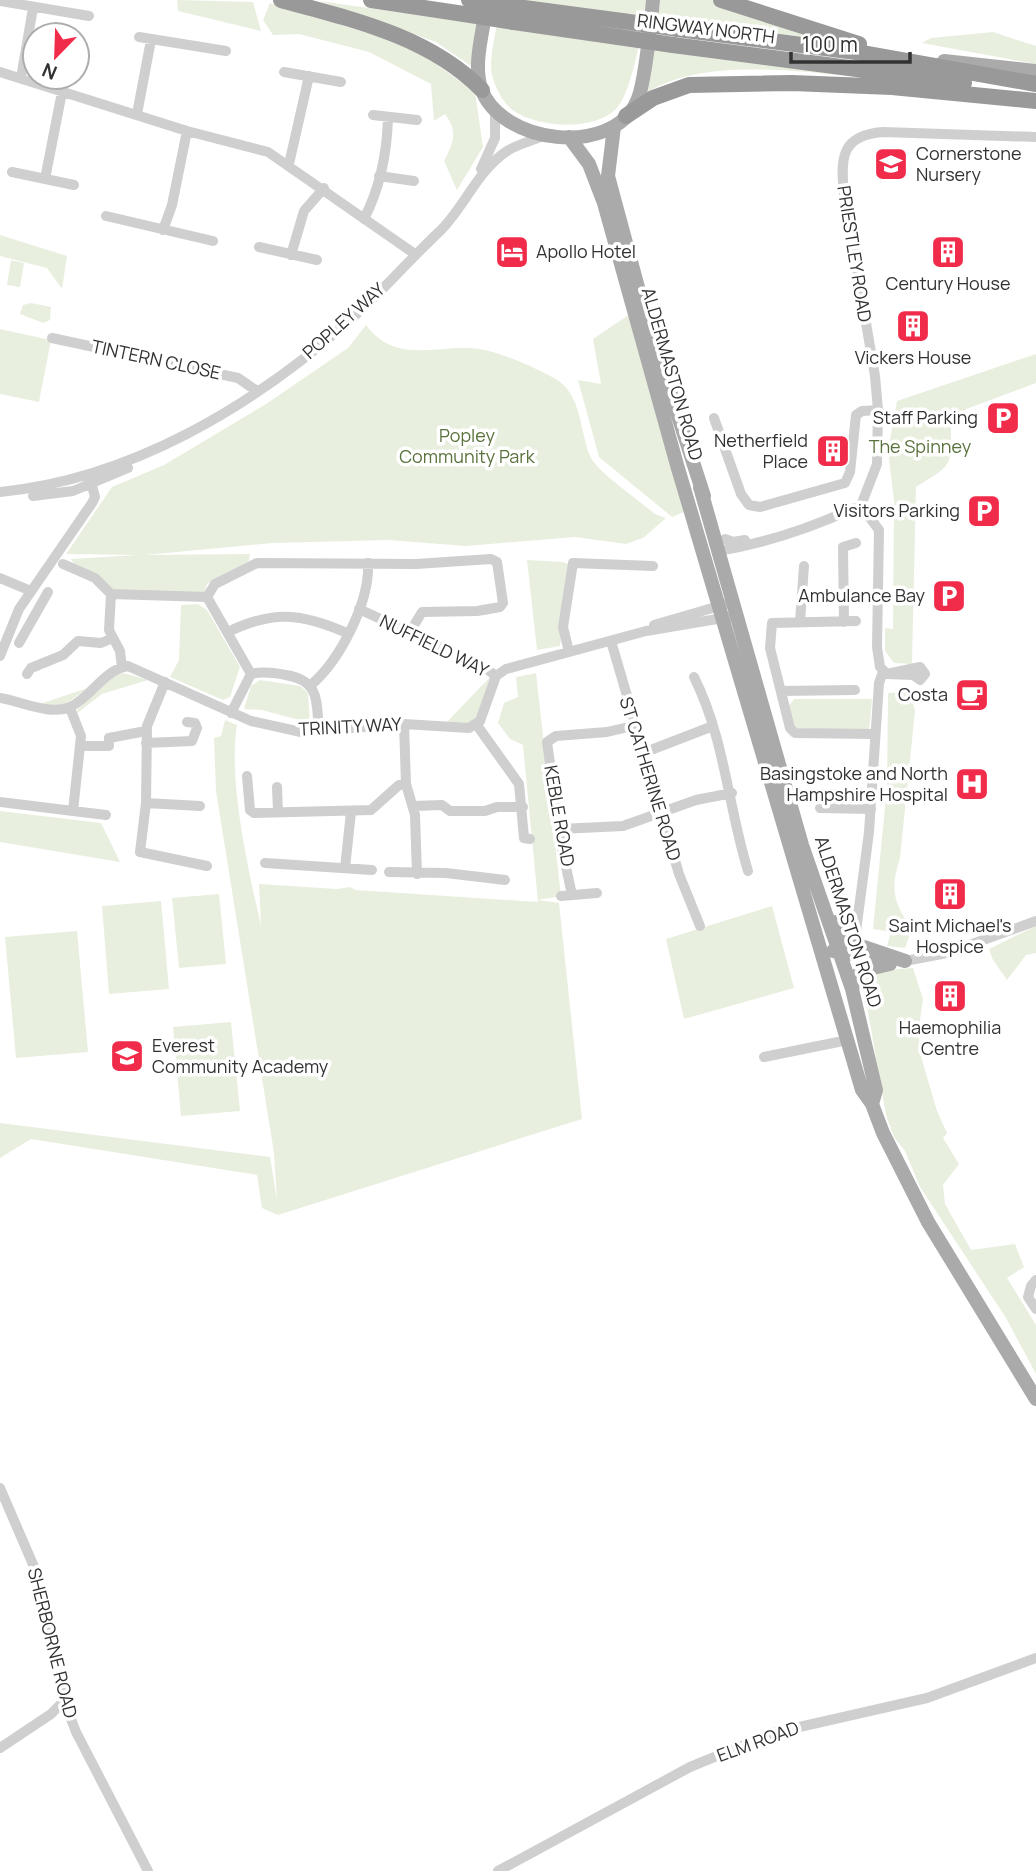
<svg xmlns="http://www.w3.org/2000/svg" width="1036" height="1871" font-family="Manrope,sans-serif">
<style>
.green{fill:#e9efdf}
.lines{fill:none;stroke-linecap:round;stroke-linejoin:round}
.minor{stroke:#cfcfcf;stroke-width:10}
.major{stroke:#aaa;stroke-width:14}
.highway{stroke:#999;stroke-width:16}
.highway-bridge{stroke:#999;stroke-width:16}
.labels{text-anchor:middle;stroke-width:7;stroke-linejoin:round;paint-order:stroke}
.street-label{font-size:18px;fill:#323232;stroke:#fff}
.poi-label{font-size:18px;fill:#323232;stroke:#fff;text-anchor:end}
.park-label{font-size:18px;fill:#59713b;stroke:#fff}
</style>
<rect width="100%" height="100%" fill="#fff"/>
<path class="green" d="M177,0L253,2L261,31L178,11Z
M502,0H646C643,25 633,91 616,109C594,131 539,128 514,111C503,104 495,87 492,75C488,57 499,19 502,0Z
M660,0H711L861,49L658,17Z
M320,1L479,24L471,66L436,42Z
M270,3L412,47L475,92L483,147L457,190L444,161C454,142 458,132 445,114L434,121L431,84L369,52L299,34L273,35L263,20Z
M993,32L1036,46V64L922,43L931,38Z
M654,49L884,80C816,74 707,54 646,93Z
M0,235L67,256L62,289L47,268L0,256Z
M11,260L24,263L20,287L7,285Z
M31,303L51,307L50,320L43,323L20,314L23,305Z
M630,314L686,511L672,517L599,457L578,380L601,384L593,339Z
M366,325C398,368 442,341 485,350C507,355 534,367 554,378C583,394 579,432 591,458C598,472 641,502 655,514L666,518L643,538L626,544L575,537L466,546L388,540L273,543L145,555L250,554L249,561L207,584L204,593L114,590L74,564L71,559L138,555L66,554L112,487L164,465L266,404L348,348Z
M0,329L51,340L39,402L0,394Z
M1036,354V383L966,409L951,425C951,468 953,464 916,487L912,664L894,663L885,651V628L893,629L894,501L888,451L897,401Z
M527,560L563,562L570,565L560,646L537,650Z
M198,604L207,610L240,667L230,697L223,700L170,677L179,660L181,605Z
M124,673L148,680L102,694L76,714L78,709L114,676Z
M536,673L561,896L538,900L559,903L582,1119L278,1215L262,1208L257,1175L31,1139L0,1158V1123L270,1157L277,1200L274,1153L216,791L214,738L221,736L225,720L237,725C228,779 248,870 261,925L259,884L337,889L350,887L356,890L538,902L523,745L510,739L498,723L504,703L518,697L516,677Z
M490,677L492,681L482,713L467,725L446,723Z
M260,680L300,686L308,693L310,723L262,710L244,709L251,686Z
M88,688L61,707L40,704Z
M903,692L912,698L915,711L900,858C890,887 893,904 912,928L905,948L887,946L891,932L873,929L887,787L888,693Z
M794,699H872L869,731L795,728L789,706Z
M0,811L101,823L120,862L0,842Z
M219,894L226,964L179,968L172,898Z
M161,901L169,989L109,994L102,906Z
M772,906L794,988L684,1019L666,939Z
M1036,926V953L1026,955L1007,980L993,960L989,949Z
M77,931L88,1052L16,1058L5,937Z
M913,968L923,999L918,1034L922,1060L937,1111L947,1133L943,1138L959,1164L943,1185L945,1204L971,1250L1015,1244L1024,1267L1007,1278L1036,1325V1374L1006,1318L920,1187L905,1151L894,1137L886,1115L863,983L871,971Z
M231,1022L240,1111L181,1116L173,1027Z"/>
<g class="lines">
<path class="minor" d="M0,1L89,16
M139,37L226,51
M0,72L187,131L268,152L415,254
M284,72L341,82
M21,78L33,8
M137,114L151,40
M373,115L417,120
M289,164L309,76
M481,169L495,138V112
M12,172L74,185
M379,176L414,181
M45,179L62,92
M106,216L213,241
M364,219C380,188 387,152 388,118
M163,230L172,205L187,131
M259,247L317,260
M291,255L304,211L324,188
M52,338L238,378L257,391
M714,418L741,494L749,505L760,507L845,483L850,472L856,415L862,411L878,410
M0,492C131,479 251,407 348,322C380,294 408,261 439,232C464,208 477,171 507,151C518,144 534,140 546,135
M33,496L73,491L128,468
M860,508L877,464L878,410L875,376L844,193C840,157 842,135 883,132L1036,137
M725,539L733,542L745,540
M718,551C766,543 811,528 854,508L865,511L879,530L877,647L880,667L887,674
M63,564L95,578L111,594L207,597
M0,578L31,591
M111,594L109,630L120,651L122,667
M207,597L215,584L257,563L416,564L491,559L497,562L503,603L500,607L477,611L422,612L410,632
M207,597L251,674
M359,609L484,667L496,676
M856,621L772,623L770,648L790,728L795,733L875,734
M800,622L804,566
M844,622L843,547L856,543
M654,625L726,604
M228,632C273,610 301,613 347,633
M611,641L679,874L700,926
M19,643L48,592
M569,652L563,627L573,563L653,566
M0,656L19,609L92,503L95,497L89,474
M920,667L925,674L920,680L913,675L887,674Z
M27,674L31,668L63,655L78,641L101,643L113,638
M694,677C725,739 728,807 748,871
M165,682L147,726L146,803L140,852L207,866
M311,685C340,660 370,602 368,563
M781,691L855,690
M0,698C21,701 50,716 70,707C92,697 103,670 128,666L251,721L301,732L404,724L469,728L480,721L496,676L506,669L646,631L729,617
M231,713L251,674C262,671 275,673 286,675C321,681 316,702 319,731
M404,724L406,784L415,815L417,874
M476,724L519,784L524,838L530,839
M146,743L192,741L197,728L195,723L187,722
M80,746H109V738L146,731
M643,753L713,726
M247,776L250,810L254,813L371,810L399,785L406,784
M277,787L278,812
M0,802L73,811L81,736L70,708
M146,803L200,806
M413,806L442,805L450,811H485L497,807H523
M820,808L871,809
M73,811L106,815
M560,829L623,826L696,800L732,793
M265,863L372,870
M345,868L351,812
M389,872L446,873L505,880
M572,895L562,848L547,742L556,736L607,732L633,726
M561,896L597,893
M856,931L869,832L879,683L883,672
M905,961L947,953L1036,921
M764,1057L843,1041
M1036,1280L1031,1286L1028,1297L1036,1309
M0,1488L35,1569L64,1701L76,1732L148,1871
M0,1748L51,1714L64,1701
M498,1871L690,1767L773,1733L927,1698L1036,1658"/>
<path class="major" d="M486,8C483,33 473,64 481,88C500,144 612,158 637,101C645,84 651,21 653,0
M944,61L1036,71
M614,127L608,176L646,317L704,496
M569,137L589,164L604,203L677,465L862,1090L872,1104L883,1133L928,1222L1036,1399
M700,487L802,845L852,989L876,1090L872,1104
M836,922L849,942L905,961
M833,951L879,958
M852,989L860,971L890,964"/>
<path class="highway" d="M281,0C351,19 429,36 482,90
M371,0L464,14
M721,0L859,44
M517,7L622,21
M514,22L618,37
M678,29L856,52L1036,84
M673,45L964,83
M626,116L653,98L689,85L792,83L892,87L1036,101"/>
<path class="highway-bridge" d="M469,0L517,7
M464,14L514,22
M622,21L678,29
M618,37L673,45"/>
</g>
<defs>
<g id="school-square" transform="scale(1.75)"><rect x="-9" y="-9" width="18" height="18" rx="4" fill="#f12b4a" stroke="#fff"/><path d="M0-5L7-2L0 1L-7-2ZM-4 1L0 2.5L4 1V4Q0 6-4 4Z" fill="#fff"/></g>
<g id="hotel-square" transform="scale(1.75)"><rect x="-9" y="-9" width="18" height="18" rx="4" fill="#f12b4a" stroke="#fff"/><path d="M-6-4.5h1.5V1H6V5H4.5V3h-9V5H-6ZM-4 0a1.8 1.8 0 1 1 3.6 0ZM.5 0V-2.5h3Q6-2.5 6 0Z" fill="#fff"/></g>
<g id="building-square" transform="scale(1.75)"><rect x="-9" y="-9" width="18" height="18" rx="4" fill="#f12b4a" stroke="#fff"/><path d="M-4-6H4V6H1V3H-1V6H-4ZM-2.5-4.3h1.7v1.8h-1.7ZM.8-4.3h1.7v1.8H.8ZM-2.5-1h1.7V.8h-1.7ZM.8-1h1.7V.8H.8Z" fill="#fff"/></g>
<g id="parking-square" transform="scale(1.75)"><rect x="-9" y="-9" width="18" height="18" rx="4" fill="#f12b4a" stroke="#fff"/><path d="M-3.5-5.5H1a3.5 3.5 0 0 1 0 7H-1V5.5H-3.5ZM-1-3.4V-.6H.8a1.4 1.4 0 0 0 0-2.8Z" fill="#fff"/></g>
<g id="cafe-square" transform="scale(1.75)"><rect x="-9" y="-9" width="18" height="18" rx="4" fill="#f12b4a" stroke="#fff"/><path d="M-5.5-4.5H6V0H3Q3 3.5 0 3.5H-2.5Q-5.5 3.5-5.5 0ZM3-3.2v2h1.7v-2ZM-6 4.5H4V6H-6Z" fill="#fff"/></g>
<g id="hospital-square" transform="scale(1.75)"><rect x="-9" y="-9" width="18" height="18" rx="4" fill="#f12b4a" stroke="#fff"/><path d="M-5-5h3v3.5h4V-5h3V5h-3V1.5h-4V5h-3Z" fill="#fff"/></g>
</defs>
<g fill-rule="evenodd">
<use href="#school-square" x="891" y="164"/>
<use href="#hotel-square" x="512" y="252"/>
<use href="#building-square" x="948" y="252"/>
<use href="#building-square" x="913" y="326"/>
<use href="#parking-square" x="1003" y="418"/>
<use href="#building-square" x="833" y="451"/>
<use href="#parking-square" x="984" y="511"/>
<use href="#parking-square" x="949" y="596"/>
<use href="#cafe-square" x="972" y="695"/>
<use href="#hospital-square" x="972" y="784"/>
<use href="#building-square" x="950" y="894"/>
<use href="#building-square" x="950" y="996"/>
<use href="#school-square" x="127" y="1056"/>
</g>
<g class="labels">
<g class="street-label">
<text transform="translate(706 29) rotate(7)" y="6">RINGWAY NORTH</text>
<text transform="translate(854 254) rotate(81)" y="6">PRIESTLEY ROAD</text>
<text transform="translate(344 321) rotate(-42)" y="6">POPLEY WAY</text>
<text transform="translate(156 360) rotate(12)" y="6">TINTERN CLOSE</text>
<text transform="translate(672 374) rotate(74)" y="6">ALDERMASTON ROAD</text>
<text transform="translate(434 646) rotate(26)" y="6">NUFFIELD WAY</text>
<text transform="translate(350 727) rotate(-3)" y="6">TRINITY WAY</text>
<text transform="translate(650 779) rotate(73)" y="6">ST CATHERINE ROAD</text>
<text transform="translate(559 816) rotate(80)" y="6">KEBLE ROAD</text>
<text transform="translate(848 922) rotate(72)" y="6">ALDERMASTON ROAD</text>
<text transform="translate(52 1643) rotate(76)" y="6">SHERBORNE ROAD</text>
<text transform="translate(758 1742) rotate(-20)" y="6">ELM ROAD</text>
</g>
<g class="poi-label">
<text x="916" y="160" text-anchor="start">Cornerstone<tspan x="916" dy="21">Nursery</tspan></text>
<text x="536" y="258" text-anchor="start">Apollo Hotel</text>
<text x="948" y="290" text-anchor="middle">Century House</text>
<text x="913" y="364" text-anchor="middle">Vickers House</text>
<text x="978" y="424">Staff Parking</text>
<text x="808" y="447">Netherfield<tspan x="808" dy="21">Place</tspan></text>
<text x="960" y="517">Visitors Parking</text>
<text x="925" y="602">Ambulance Bay</text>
<text x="948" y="701">Costa</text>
<text x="948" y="780">Basingstoke and North<tspan x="948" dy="21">Hampshire Hospital</tspan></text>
<text x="950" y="932" text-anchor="middle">Saint Michael's<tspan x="950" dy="21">Hospice</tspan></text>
<text x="950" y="1034" text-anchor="middle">Haemophilia<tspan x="950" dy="21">Centre</tspan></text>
<text x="152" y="1052" text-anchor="start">Everest<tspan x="152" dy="21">Community Academy</tspan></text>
</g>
<g class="park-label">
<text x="467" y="442">Popley<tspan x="467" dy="21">Community Park</tspan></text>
<text x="920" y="453">The Spinney</text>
</g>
</g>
<g transform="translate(56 56) rotate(203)"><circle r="33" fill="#ffffff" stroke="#adadad" stroke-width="2"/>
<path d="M0-5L12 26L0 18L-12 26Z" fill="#f12b4a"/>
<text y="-10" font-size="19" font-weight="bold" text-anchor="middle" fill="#323232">N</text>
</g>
<path d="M791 52v10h119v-10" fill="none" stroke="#323232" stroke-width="3.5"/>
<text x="802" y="52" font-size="21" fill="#323232" stroke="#ffffff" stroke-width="5" paint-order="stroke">100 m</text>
</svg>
